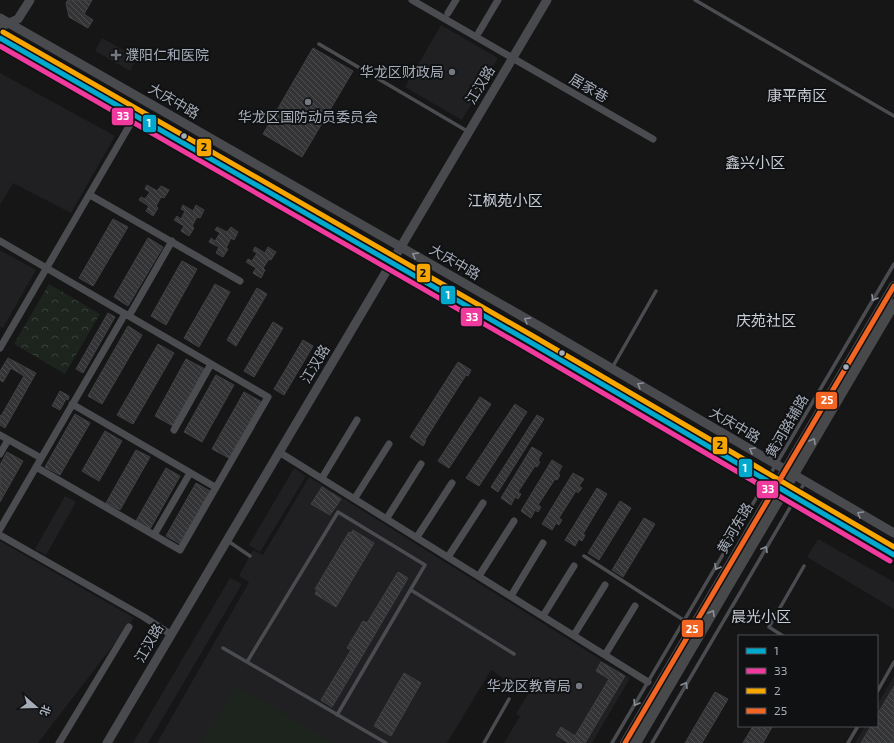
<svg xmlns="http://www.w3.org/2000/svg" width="894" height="743" font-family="'Exo 2','Noto Sans SC',sans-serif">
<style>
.built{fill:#202023}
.park{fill:url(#park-crowns)}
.pitch{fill:#1c241d}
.building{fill:url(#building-back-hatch);stroke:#3f4043}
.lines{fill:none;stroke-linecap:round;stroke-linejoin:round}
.lane{stroke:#4a4c50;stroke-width:3.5}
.street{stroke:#4a4c50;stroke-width:7}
.secondary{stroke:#484a4e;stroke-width:9}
.primary{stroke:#48494b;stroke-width:10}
.bus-1-casing{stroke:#101113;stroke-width:8}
.bus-2-casing{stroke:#101113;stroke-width:8}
.bus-3-casing{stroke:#101113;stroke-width:8}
.bus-4-casing{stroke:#101113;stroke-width:8}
.bus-1{stroke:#00a9ce;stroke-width:5}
.bus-2{stroke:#f13a9d;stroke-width:5}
.bus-3{stroke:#f7a600;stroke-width:5}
.bus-4{stroke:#f26522;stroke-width:5}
.oneway{stroke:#8a8f99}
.oneway2{stroke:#8a909a}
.oneway3{stroke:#8a8f98}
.poi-dot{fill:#747880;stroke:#101113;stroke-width:1.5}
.bus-dot{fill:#a6adb9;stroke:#101113;stroke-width:1.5}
.labels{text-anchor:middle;stroke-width:4;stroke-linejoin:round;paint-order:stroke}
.poi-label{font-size:14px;fill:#a6adb9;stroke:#101113;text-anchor:end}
.street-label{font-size:14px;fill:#a6adb9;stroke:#101113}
.neighbourhood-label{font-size:15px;fill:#c8ccd5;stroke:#101113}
.line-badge{stroke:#101113;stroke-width:1.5}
.badge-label{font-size:11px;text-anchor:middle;font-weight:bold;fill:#fff}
.pale-badge-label{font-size:11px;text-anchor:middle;font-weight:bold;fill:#111}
</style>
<defs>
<pattern id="park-crowns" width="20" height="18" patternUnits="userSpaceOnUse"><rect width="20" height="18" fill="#1c241d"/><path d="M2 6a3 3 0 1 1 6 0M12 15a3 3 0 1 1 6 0" fill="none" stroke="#3a413c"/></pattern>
<pattern id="building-back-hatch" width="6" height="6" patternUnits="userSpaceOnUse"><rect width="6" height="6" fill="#343436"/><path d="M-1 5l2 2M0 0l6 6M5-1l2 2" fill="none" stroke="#4e4f51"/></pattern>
</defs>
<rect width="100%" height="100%" fill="#161617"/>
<path class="built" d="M441,25L498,58L462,120L405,87Z
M102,38L137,58L130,71L95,51Z
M0,73L115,136L71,213L13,183L0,205Z
M0,250L36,270L3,328L0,326Z
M294,468L306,476L260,552L249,545Z
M309,477L630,678L592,743H504L520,716L516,714L528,694L491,670L447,743H157L249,582L239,576L253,550L263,555Z
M65,496L76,502L46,555L35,549Z
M818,539L894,582V609L807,557Z
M0,541L134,618L38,743H0Z
M230,578L242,584L148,743H133Z
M894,676V743H855L865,726H877V705Z"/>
<path class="park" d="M49,284L100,314L65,374L14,344Z"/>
<path class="pitch" d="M235,687L244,691L333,743H202Z"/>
<path class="building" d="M68,0H92L84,14L93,20L88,28L69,17L66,3Z
M313,48L353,71L302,157L263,134Z
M147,185L157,191L161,186L169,190L164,198L161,197L156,206L158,208L153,216L146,211L149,206L139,200L141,197L145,199L150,192L145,189Z
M183,205L193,211L196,205L204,210L200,218L197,217L192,226L194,228L189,236L181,231L184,226L174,220L177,216L181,219L185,211L181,209Z
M113,219L128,227L93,286L79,278Z
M217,227L227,232L231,227L238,232L234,240L231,238L226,248L228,249L223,257L216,253L219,247L209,242L211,238L215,241L220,233L215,230Z
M148,238L163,247L128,306L114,297Z
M255,247L265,253L268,247L276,252L271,260L269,259L263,268L265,270L261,278L253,273L256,268L246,262L248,259L252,261L257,253L253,251Z
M182,261L197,269L166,325L151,316Z
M215,284L230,292L199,347L184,338Z
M257,288L267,294L236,346L227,340Z
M108,313L115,317L83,373L76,369Z
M273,322L283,328L254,377L244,371Z
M128,326L142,335L102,404L88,396Z
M303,340L313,346L284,395L274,389Z
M158,344L174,353L133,424L117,415Z
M8,358L36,373L5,428L0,425V415L1,416L24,376L11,368L3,382L0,380V371Z
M186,359L205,369L173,426L155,416Z
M458,362L471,370L468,376L466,375L425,440L426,441L423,446L410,437Z
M216,375L234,385L202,442L184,432Z
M60,391L69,396L68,400L66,399L60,410L52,406Z
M244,392L262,402L231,459L212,449Z
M480,397L491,404L449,468L438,461Z
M515,404L527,412L479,486L466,478Z
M75,414L90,423L60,475L45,467Z
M537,415L544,419L498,492L491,487Z
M105,431L122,441L99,481L82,471Z
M532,447L542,453L538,460L540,462L537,467L535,466L518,492L521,494L518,499L515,497L511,505L501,498Z
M136,450L150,457L120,510L106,503Z
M7,452L23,461L0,502V465Z
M552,460L562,466L558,474L560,475L557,480L555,479L538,505L541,507L538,512L535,510L531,518L521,511Z
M166,468L180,476L150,529L136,521Z
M573,473L584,479L579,486L582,488L578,493L576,491L559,518L562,520L559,525L556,523L552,530L542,524Z
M196,483L210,491L180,544L166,536Z
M322,487L341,499L330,515L311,504Z
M597,488L607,494L583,534L585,535L582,541L579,539L575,546L565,540Z
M620,501L631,508L599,560L588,553Z
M644,518L655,524L623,577L612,570Z
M353,530L374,543L336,607L315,594L317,590L315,589L349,532L351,533Z
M398,572L408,578L332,707L321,700L351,650L347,648L363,621L367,623Z
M601,662L625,676L585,743H569L556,735L561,727L575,736L609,679L596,671Z
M404,673L421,683L391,736L374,726Z
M894,686V743H861L871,726H877V715Z
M715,692L728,699L702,743H685Z
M753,726L772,727L763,743H743Z"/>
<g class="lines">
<path class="lane" d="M695,0L894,116
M319,44L467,131
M612,368L656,291
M228,541L250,556
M584,556L685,621
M411,590L514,654
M783,636L769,627L804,566
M223,648L386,743
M247,662L338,512L425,565L337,715
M877,692L894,662
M484,743L509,699
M612,743L894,264
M652,743L805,482
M848,743L858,726"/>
<path class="street" d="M412,0L653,139
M448,13L456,0
M479,32L498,0
M90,195L240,281
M0,241L268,397L180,550L36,467
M129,316L172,241
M0,348L135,116
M72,404L215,487
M174,430L211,364
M0,435L41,458
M279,452L648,682
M0,454L8,440
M322,478L357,420
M355,498L389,444
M387,518L421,464
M0,529L125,314
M0,535L144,617L170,634
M154,535L190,473
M417,537L452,483
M448,557L483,503
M479,576L514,521
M511,596L543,543
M543,616L574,566
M574,635L605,585
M605,655L635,606
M59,743L129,627"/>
<path class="secondary" d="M0,18L539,326L894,533
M0,27L18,19L30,0
M0,38L530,342L894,555
M107,743L547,0"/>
<path class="primary" d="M625,743L894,286
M636,743L894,304"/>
<g class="bus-1-casing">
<path id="bus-1" d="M0,38L530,342L894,555"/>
</g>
<g class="bus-2-casing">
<path id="bus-2" d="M0,46L526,348L890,561"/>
</g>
<g class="bus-3-casing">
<path id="bus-3" d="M3,32L533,336L894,547"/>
</g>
<g class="bus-4-casing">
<path id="bus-4" d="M625,743L894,286"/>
</g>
<use href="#bus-1" class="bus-1"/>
<use href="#bus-2" class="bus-2"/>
<use href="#bus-3" class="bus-3"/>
<use href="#bus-4" class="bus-4"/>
</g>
<defs><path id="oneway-chevron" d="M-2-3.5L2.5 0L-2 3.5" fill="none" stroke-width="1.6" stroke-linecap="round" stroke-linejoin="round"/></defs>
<g class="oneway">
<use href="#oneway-chevron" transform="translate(415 255) rotate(-150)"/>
<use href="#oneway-chevron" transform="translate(527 320) rotate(-150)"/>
<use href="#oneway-chevron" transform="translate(640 385) rotate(-150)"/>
<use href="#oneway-chevron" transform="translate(752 450) rotate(-150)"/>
<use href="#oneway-chevron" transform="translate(860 514) rotate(-150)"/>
</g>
<g class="oneway2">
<use href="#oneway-chevron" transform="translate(874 298) rotate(120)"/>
<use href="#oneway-chevron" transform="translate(765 549) rotate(-60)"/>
<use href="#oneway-chevron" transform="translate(717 567) rotate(120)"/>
<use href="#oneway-chevron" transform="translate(685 685) rotate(-60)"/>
<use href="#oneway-chevron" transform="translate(636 703) rotate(121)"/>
</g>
<g class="oneway3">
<use href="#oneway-chevron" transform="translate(813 441) rotate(-60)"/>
<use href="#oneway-chevron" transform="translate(712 613) rotate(-60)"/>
</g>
<g class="poi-dot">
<path d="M114 49h4v4h4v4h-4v4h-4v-4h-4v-4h4z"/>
<circle cx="452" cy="72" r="4"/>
<circle cx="308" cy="102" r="4"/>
<circle cx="579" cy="686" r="4"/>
</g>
<g class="bus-dot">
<circle cx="184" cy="136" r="3.5"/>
<circle cx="562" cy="353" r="3.5"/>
<circle cx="846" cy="367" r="3.5"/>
</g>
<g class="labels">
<g class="poi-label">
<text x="125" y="60" text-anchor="start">濮阳仁和医院</text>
<text x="444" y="77">华龙区财政局</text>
<text x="308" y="122" text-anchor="middle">华龙区国防动员委员会</text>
<text x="571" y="691">华龙区教育局</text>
</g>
<g class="street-label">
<text transform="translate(480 85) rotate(-59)" y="5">江汉路</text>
<text transform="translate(589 88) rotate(30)" y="5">居家巷</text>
<text transform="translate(174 101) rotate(30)" y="5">大庆中路</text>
<text transform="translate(455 262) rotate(30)" y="5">大庆中路</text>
<text transform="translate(315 364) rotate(-59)" y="5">江汉路</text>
<text transform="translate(735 425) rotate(30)" y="5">大庆中路</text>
<text transform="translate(787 426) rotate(-60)" y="5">黄河路辅路</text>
<text transform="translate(735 528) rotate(-60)" y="5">黄河东路</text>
<text transform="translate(149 643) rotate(-60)" y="5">江汉路</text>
</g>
<g class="neighbourhood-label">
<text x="797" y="101">康平南区</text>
<text x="755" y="168">鑫兴小区</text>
<text x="505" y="206">江枫苑小区</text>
<text x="766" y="326">庆苑社区</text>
<text x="761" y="622">晨光小区</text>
</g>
</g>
<g class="line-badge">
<rect x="111" y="107" width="23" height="19" rx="4" fill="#f13a9d"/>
<rect x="142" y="114" width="15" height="19" rx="4" fill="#00a9ce"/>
<rect x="196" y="138" width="16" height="19" rx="4" fill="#f7a600"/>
<rect x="416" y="263" width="15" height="20" rx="4" fill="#f7a600"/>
<rect x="440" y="285" width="16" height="20" rx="4" fill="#00a9ce"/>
<rect x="460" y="307" width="23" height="20" rx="4" fill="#f13a9d"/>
<rect x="815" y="391" width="23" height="19" rx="4" fill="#f26522"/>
<rect x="712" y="436" width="16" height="19" rx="4" fill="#f7a600"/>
<rect x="738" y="458" width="15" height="20" rx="4" fill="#00a9ce"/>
<rect x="756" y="480" width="23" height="19" rx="4" fill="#f13a9d"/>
<rect x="681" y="619" width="23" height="19" rx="4" fill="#f26522"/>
</g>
<g class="badge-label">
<text x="123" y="120">33</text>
<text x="149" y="127">1</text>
<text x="448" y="299">1</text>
<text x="472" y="321">33</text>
<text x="827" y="404">25</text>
<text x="745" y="472">1</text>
<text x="768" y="493">33</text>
<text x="692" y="633">25</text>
</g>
<g class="pale-badge-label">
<text x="204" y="151">2</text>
<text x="423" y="277">2</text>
<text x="720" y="449">2</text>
</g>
<rect x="738" y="635" width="140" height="92" fill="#101113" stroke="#4c4f55"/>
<rect x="746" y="648" width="20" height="6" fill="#00a9ce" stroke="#4c4f55"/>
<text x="774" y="655" font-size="12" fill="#a6adb9">1</text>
<rect x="746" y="668" width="20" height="6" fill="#f13a9d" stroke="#4c4f55"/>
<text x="774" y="675" font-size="12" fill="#a6adb9">33</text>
<rect x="746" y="688" width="20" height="6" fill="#f7a600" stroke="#4c4f55"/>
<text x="774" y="695" font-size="12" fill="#a6adb9">2</text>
<rect x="746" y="708" width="20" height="6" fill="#f26522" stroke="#4c4f55"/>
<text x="774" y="715" font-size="12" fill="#a6adb9">25</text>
<g transform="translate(36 707) rotate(110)" stroke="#101113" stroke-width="3" paint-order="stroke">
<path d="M0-3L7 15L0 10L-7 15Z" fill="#a6adb9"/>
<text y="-6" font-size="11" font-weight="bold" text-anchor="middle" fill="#a6adb9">北</text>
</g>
</svg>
